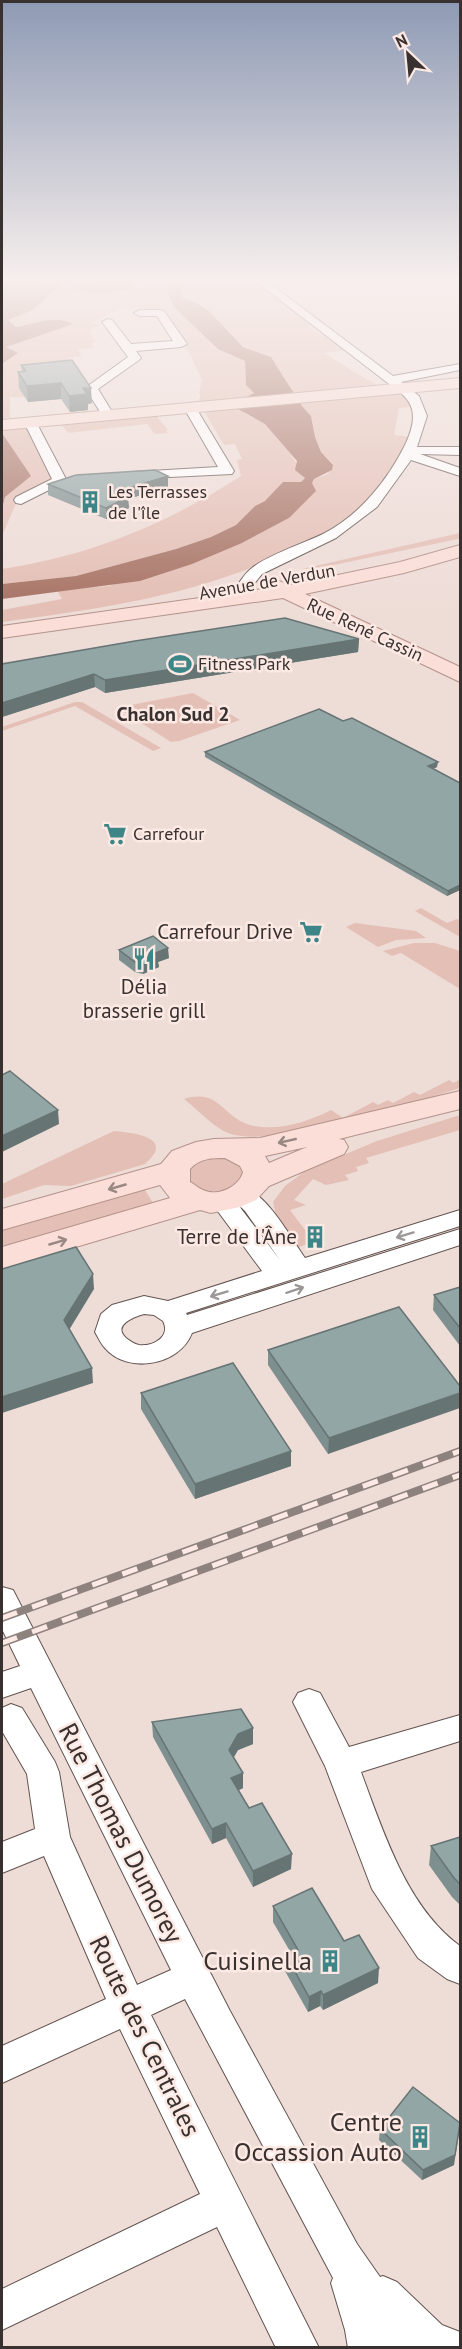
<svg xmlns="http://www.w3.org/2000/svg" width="462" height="2349" font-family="'PT Sans',sans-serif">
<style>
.green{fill:#e4bfb5}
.water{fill:#a87466}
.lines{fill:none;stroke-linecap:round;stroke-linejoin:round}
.minor-casing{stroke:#635450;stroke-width:2}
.major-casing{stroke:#b4938b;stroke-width:2}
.minor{fill:#fff;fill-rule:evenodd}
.major{fill:#faded7;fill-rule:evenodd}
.rail-casing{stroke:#8e827e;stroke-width:8}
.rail{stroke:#fce9e4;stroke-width:5;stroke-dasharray:16;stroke-linecap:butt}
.wall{fill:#7e8f8f}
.shaded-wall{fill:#677474}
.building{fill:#93a6a6;stroke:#677474;stroke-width:1.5}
.oneway{stroke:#998883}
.oneway2{stroke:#9c9897}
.labels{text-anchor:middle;stroke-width:5;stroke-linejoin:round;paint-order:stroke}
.far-poi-label{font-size:18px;fill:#38312f;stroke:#fce9e4;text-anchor:start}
.far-street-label{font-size:18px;fill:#38312f;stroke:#fce9e4}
.far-quarter-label{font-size:20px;font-weight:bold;fill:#38312f;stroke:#fce9e4}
.poi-label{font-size:21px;fill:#38312f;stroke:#fce9e4;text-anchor:end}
.near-street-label{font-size:26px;fill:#38312f;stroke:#fce9e4}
.near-poi-label{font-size:26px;fill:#38312f;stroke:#fce9e4;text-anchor:end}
</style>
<rect width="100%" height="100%" fill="#eedcd7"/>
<path class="green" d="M73,280H93L74,284L112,292L132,288L143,280H174H171L169,298L177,310L218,349L245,361L246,385L254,393L239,401L197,402L201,397L199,394L202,380L190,354L163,312L126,306L92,323L100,325L89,331L96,342L91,343L94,348L77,349L82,356L68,358L73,365L19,388L25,397H10V418L2,419V364L17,354L5,348L65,320L39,322L16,327L8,320L39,306L42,299L51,295L56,286Z
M184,280H258L314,324L308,326C321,336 334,340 348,350L324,353C342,364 360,376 379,386C390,392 400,391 409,400L410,407L399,408L394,435L412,437C398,458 384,487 365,504C341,525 312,540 283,554C194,596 99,609 2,622V610L62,599L57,590L109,586L242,543L289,518L314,479L328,474L333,464L321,452L315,437L311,416L302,406L271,357L243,347L208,310L195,302L183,298L181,289L186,286L182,283Z
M239,405C244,417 254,417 265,424C280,435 296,461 305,478L301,482H283L266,501L255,506L236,525L211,537L176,549L76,576L2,584V569C89,556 167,524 241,476L237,460L242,459L235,444L224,445L204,411Z
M156,415L168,430L166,431L168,433L155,434L147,424L68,433L62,425Z
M27,428L54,480L17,501L2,536V509L5,497L2,430Z
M460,533V538L458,539L324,567L302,569Z
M193,693L240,720L179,741L171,742L124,712L131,705Z
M75,702H82L161,748L153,751L75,706L2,731V727Z
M421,908L447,923L457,919L460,921V937L415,911Z
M355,923L416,931L426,938L396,940L378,947L346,927Z
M414,943H435L460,951V989L401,953L392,956L383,951Z
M460,1079V1088C410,1103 275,1150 228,1133C213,1127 197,1109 184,1099C220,1088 223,1118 250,1125C276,1132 308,1122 331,1110L343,1118L373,1102L378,1105L388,1100L393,1103L414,1092L420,1095L449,1080L454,1083Z
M460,1115V1130L366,1158L369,1163L356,1167L358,1171L345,1175L349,1180L326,1185L313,1179L294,1200L306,1205L290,1210L314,1242L296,1248L277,1220L273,1202L285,1186L305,1171L377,1141Z
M114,1131C134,1133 176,1137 145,1164L71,1186L44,1185L2,1199V1184Z
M218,1156L243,1163L248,1181C223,1192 212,1201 188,1181L189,1169L200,1159Z
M141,1184L155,1206L2,1251V1226Z"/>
<path class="water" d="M2,280L74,281C56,287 51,293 39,305C32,312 16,316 8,320L16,327C34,324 56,314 73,324L6,347L18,353L2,364Z
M93,280H143C140,282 135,286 131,288C116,294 85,296 70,287L74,284Z
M171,280H184L182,283L186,286L181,290L183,298L195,302L208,310L243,347L271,357L302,406L311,416L315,437L321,452L333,465L332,470L314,479L312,483L316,491L289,518L242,543L192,564L140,581L2,599V584L76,576L176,549L211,537L236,525L255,506L265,501L283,482H301L305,478L295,470L297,461L265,424L238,409L239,401L254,393L246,385L245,361L218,349L177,310L169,298L168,285Z
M2,433L31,476L5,497L2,509Z"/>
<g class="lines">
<g class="minor-casing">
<path id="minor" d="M254,280H265L393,376L460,364V370L401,382L419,396L427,416L417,447H460V455L420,454L460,468V476L411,460L377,507L336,538L262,574L250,589L245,591L237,586C241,580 246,572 252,568C266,556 304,543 323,534C360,515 388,480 406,443C414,425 418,408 402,394Z
M160,310L164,311L187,344L181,347L136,351L141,358L139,360L98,389L114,415L108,419L104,418L85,388L128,357L102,322L108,319L112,320L131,344L173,341L157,316H140L134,313L140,310Z
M190,404L196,408L234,471L232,474L128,479L126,476L133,472L218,467L184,408Z
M30,418L36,422L67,481L21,504L16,503L14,500L16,497L52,479L24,422Z
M244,1188C267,1194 291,1238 305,1258L460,1210V1226L186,1313L187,1315L460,1229V1245L192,1333C180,1365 128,1375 105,1348C101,1344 98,1337 95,1332L101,1314L112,1305L144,1296L168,1301L262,1271L211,1202L214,1196C223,1194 229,1194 235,1201L232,1196L235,1191ZM236,1202L245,1211L280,1260ZM144,1314L154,1315L163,1321C171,1336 154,1347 139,1345C134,1344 130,1341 126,1338C112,1325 134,1317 144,1314Z
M2,1587L13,1590L230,2011L357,2244L380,2277L383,2276L397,2282L442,2325L460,2332V2348H348L345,2330L331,2283L333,2278L185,1999L151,2015L319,2348H276L217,2227L2,2330V2289L200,2194L120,2029L2,2083V2046L106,1999L44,1856L2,1873V1842L35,1829L27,1774L2,1731V1708L11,1704L22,1708L55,1762L59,1772L70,1837L137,1985L171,1970L31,1688L2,1698V1672L20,1666L2,1629Z
M309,1689L320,1693L349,1747L460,1715V1741L361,1772C383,1831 407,1908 460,1946V1984L447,1979L418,1958L372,1889L325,1766L293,1702L298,1693Z"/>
</g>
<g class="major-casing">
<path id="major" d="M460,378V388L2,430V420Z
M460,545V557L404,573L305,594L460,667V682L283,598L2,638V626L270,588L272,583L279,581L290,585L400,562Z
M460,1091V1109L339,1139L344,1140L348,1147L344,1154L269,1186L256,1200L240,1207L211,1213L200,1210L2,1269V1247L170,1198L160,1185L2,1230V1209L161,1164L172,1151L196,1142L214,1139L260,1138ZM307,1147L269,1163L265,1156ZM225,1158L240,1166L243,1172C239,1187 218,1197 203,1190C198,1188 194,1184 190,1182V1169C200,1158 212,1158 225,1158Z"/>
</g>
<use href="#minor" class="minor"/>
<use href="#major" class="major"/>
<g class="rail-casing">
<path id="rail" d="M2,1618L460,1451
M2,1643L460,1475"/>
</g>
<use href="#rail" class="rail"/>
</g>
<path class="wall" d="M72,360L92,403L88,404V410L70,412L61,399L28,402L19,388L18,372H22L21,365Z
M168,476V487L128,499L129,508L106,519L48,495V484Z
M359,639L358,652L105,693L95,687L2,717V664Z
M343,721L437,767L433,769L460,783V890L447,896L205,757V752Z
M119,950L169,958L158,962L159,967L143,974L135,972L119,960Z
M460,1287V1346L433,1310L434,1295Z
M268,1350L460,1386L328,1454L268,1365Z
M141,1393L291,1451V1466L195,1499L141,1409Z
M152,1722L253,1744L238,1750L234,1757L243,1788L239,1790L249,1808L291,1869L253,1887L226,1838L212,1844L153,1737Z
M460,1837V1905L452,1897L429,1865L431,1846Z
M273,1906L344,1941L378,1983L323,2010L320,2006L308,2012L285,1971L286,1955L291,1953L273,1922Z
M380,2129L454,2165L422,2180L379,2140Z"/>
<path class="shaded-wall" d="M61,383V399L28,402L27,386Z
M83,388H91L92,403L88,404V410L70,412L69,396Z
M168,476V487L128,499L129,508L106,519V508L119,491Z
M359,639L358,652L105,693V680Z
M94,674L95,687L2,717V703Z
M438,762L437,767L428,771V766Z
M460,885V890L447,896L448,891Z
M168,948L169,958L158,962L159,967L143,974V964L153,954Z
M58,1110L59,1124L2,1152V1136Z
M93,1274L94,1289L66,1335L64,1320Z
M92,1368L93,1383L2,1413V1397Z
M460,1393V1408L328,1454L329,1438Z
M291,1451V1466L195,1499V1484Z
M253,1728V1744L238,1750L229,1765V1750L238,1734Z
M243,1773V1788L231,1794V1778Z
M226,1823V1838L212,1844V1829Z
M292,1854L291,1869L253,1887V1871Z
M379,1968L378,1983L323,2010V1995Z
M321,1991L320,2006L308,2012L309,1997Z
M460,2127L454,2165L422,2180L423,2170Z"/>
<path class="building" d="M72,360L91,388H83L87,394L69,396L61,383L27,386L18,372L26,371L21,365Z
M155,470L168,476L119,491L128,497L106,508L48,484L76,475Z
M285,618L359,639L105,680L94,674L2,703V664L135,641Z
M319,709L343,721L352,718L438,762L428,766L460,783V885L448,891L205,752Z
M153,936L168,948L153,954L158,957L143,964L135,962L119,950Z
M10,1071L58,1110L2,1136V1075Z
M76,1247L93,1274L64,1320L92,1368L2,1397V1269Z
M460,1287V1328L434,1295Z
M399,1307L460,1386V1393L329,1438L268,1350Z
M233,1363L291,1451L195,1484L141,1393Z
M241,1709L253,1728L238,1734L229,1750L243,1773L231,1778L249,1808L262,1803L292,1854L253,1871L226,1823L212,1829L152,1722Z
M460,1837V1884L454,1878L431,1846Z
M312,1888L344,1941L359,1935L379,1968L323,1995L321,1991L309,1997L286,1955L298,1950L273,1906Z
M413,2087L460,2123L455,2155L423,2170L380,2129Z"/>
<defs><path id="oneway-shaft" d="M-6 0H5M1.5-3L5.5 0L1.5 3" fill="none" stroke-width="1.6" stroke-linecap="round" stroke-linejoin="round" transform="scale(1.5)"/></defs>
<g class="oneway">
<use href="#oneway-shaft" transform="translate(287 1141) rotate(167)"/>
<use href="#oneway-shaft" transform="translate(117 1187) rotate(164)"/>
<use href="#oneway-shaft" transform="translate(58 1242) rotate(-16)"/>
</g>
<g class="oneway2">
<use href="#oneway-shaft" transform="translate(405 1235) rotate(163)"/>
<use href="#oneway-shaft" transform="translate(295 1290) rotate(-18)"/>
<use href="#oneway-shaft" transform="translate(219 1294) rotate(163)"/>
</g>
<linearGradient id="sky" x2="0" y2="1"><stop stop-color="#8e9ab4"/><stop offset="0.46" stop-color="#f7efed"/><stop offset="1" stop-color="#f7efed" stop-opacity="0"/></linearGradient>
<rect width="462" height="608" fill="url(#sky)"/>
<defs>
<g id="building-bare" transform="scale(1.8)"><path d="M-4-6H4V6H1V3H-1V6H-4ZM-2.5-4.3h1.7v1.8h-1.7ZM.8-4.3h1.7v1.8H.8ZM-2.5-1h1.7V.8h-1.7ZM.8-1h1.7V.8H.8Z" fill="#3d8587" stroke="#fce9e4" stroke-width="2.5" paint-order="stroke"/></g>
<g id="stadium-bare" transform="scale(1.8)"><path d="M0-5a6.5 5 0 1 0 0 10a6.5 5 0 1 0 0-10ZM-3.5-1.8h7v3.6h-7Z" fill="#3d8587" stroke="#fce9e4" stroke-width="2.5" paint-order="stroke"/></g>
<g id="supermarket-bare" transform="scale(1.8)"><path d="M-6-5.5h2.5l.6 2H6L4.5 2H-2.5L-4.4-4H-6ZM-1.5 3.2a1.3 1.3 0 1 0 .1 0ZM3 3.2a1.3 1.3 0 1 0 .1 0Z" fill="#3d8587" stroke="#fce9e4" stroke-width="2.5" paint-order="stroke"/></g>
<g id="restaurant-bare" transform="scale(1.8)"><path d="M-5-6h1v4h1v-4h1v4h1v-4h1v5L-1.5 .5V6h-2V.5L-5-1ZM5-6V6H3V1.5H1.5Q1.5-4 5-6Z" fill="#3d8587" stroke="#fce9e4" stroke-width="2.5" paint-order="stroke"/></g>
</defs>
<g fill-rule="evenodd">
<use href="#building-bare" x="90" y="502"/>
<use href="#stadium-bare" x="180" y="664"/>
<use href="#supermarket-bare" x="115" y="834"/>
<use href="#supermarket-bare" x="311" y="932"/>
<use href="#restaurant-bare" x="144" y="959"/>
<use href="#building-bare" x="315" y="1237"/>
<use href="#building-bare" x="330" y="1961"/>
<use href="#building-bare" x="420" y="2137"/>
</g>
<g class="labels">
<g class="far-poi-label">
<text x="108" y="498">Les Terrasses<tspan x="108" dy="21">de l'île</tspan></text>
<text x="198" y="670">Fitness Park</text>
<text x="133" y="840">Carrefour</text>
</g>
<g class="far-street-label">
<text transform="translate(267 582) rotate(-10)" y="6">Avenue de Verdun</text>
<text transform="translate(365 630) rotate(25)" y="6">Rue René Cassin</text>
</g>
<g class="far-quarter-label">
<text x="173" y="721">Chalon Sud 2</text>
</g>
<g class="poi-label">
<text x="293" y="939">Carrefour Drive</text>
<text x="144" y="994" text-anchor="middle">Délia<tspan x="144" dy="24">brasserie grill</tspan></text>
<text x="297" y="1244">Terre de l'Âne</text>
</g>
<g class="near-street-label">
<text transform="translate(121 1833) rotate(63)" y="9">Rue Thomas Dumorey</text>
<text transform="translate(145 2036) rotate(64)" y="9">Route des Centrales</text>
</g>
<g class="near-poi-label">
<text x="312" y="1970">Cuisinella</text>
<text x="402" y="2131">Centre<tspan x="402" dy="30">Occassion Auto</tspan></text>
</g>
</g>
<rect width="462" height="2349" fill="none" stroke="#38312f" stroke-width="6"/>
<g transform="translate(408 54) rotate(334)" stroke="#fce9e4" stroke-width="4.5" paint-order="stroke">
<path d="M0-4.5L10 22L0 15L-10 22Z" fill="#38312f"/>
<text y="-9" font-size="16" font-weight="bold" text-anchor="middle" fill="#38312f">N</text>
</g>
</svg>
